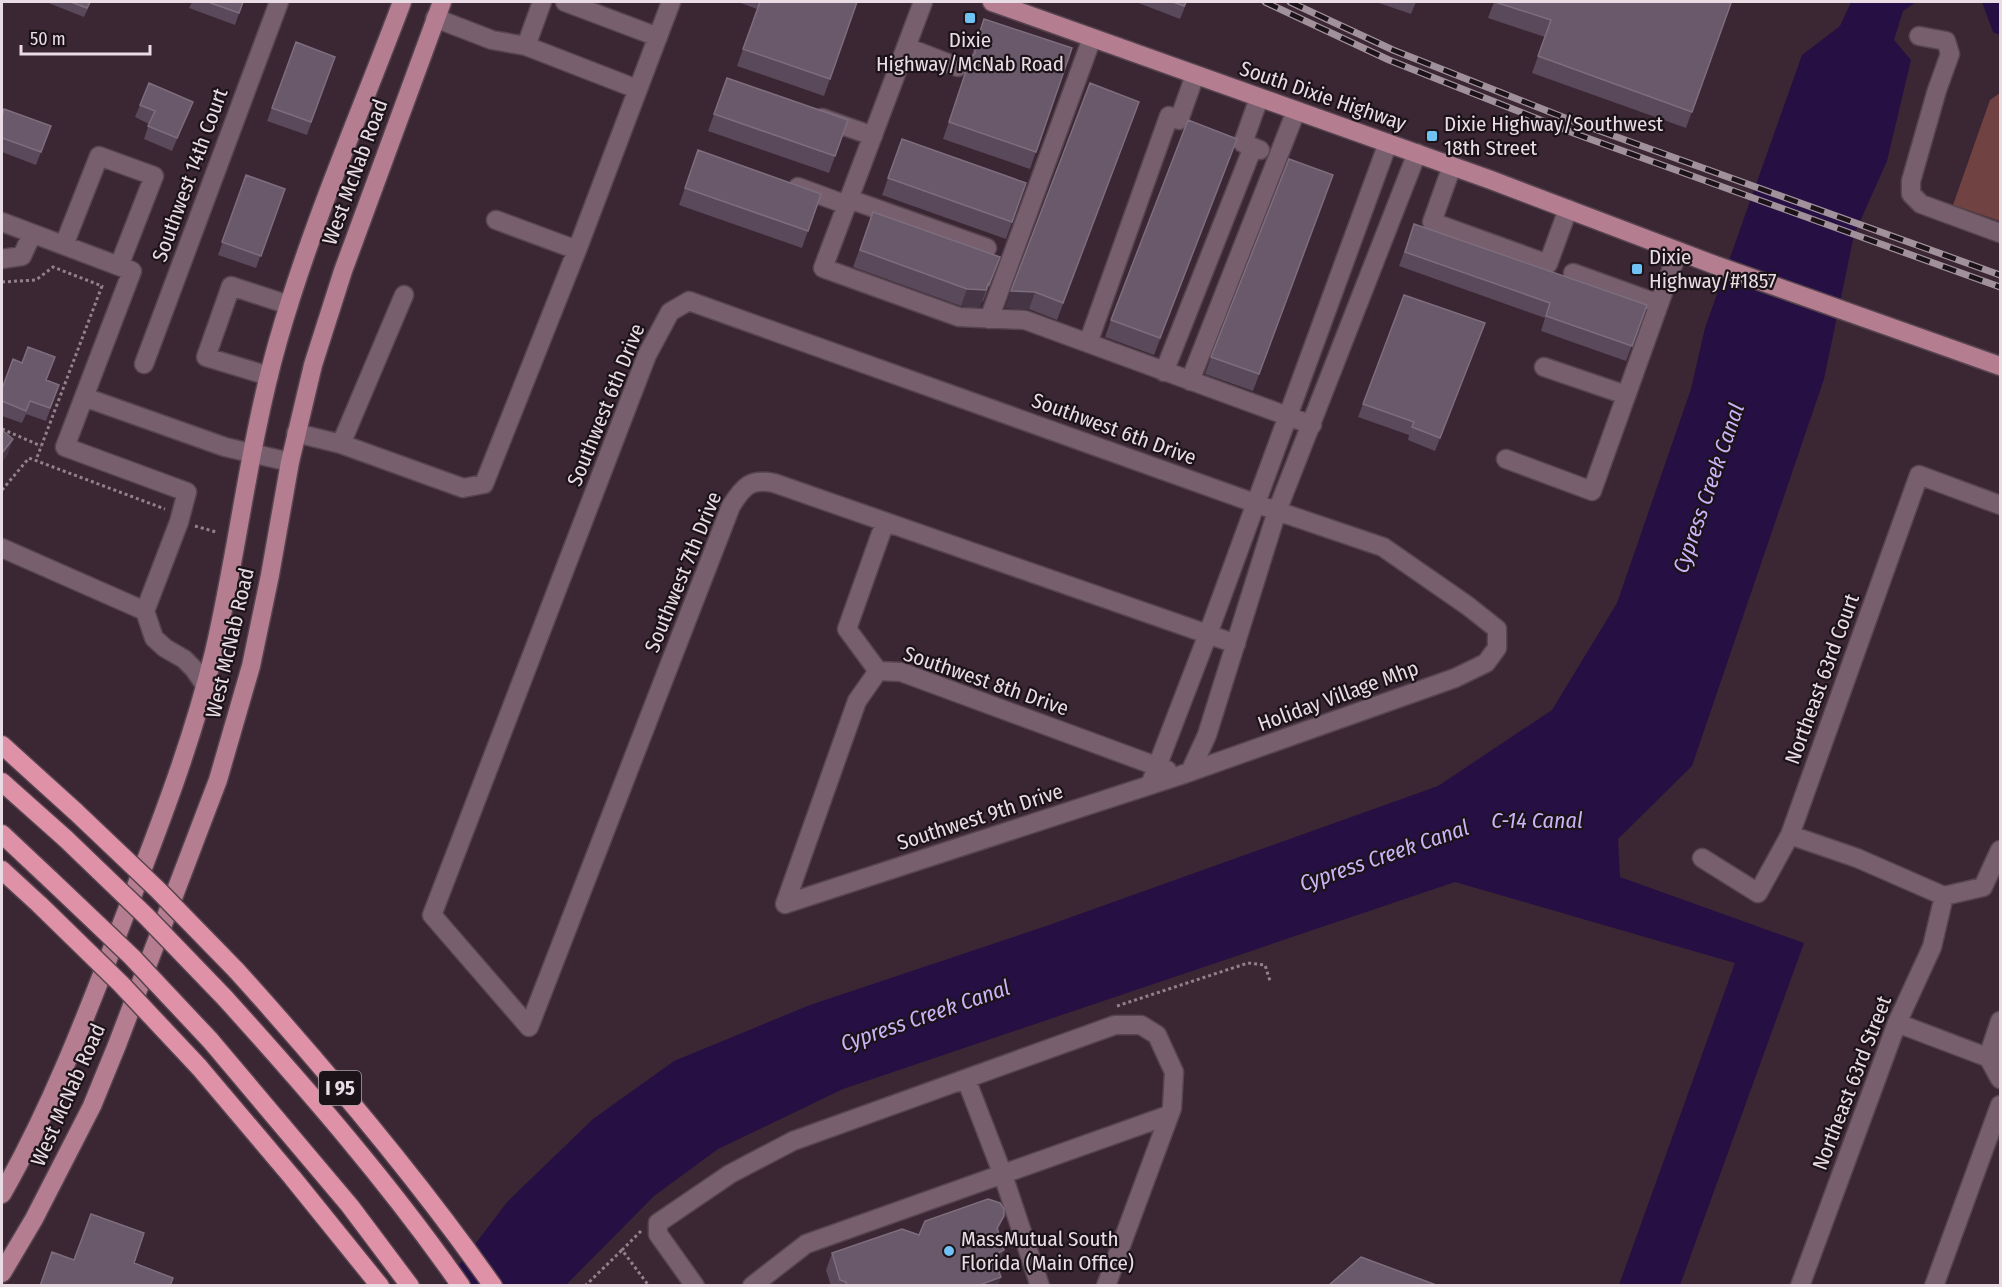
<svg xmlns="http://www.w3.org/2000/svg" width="2002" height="1287" font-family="'Fira Sans Condensed',sans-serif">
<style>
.green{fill:#704241}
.water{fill:#260f42}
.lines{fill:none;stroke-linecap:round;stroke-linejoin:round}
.minor-casing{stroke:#56444f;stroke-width:21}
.major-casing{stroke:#56444f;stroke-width:21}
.highway-casing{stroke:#56444f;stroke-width:21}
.path{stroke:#92818b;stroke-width:3;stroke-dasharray:3 3;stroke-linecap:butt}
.minor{stroke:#775f6e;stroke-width:18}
.major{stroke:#b57d90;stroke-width:18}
.highway{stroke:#df91a7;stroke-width:18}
.rail-casing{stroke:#a1919b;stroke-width:7}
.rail{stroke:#1c1319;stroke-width:4.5;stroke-dasharray:14;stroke-linecap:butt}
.highway-bridge-casing{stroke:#56444f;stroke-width:21;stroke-linecap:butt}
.highway-bridge{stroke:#df91a7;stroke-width:18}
.wall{fill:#59495b}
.shaded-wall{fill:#463545}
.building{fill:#69596a;stroke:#7d6d7d;stroke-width:1.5}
.poi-dot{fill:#70c1f4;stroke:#1c1319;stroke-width:2}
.labels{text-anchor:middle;stroke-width:4.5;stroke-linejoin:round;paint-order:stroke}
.shield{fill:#1c1319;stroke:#aca0a7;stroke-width:1.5}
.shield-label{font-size:20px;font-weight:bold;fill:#eadce4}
.poi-label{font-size:21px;fill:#eadce4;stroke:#1c1319;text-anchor:start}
.street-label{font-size:21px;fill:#eadce4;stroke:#1c1319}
.water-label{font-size:22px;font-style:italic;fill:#cab3f7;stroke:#1c1319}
</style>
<rect width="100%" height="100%" fill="#3b2734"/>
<path class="green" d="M2000,93V221L1953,205L1990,100Z"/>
<path class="water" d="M1851,2H1916L1903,11L1894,40L1911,60L1887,161L1854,235L1824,379L1692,766L1618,839L1620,877L1804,943L1680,1285H1619L1735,963L1455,882L843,1089L718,1149L654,1196L566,1285L443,1286L508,1201L593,1119L674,1061L810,1005L1049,925L1438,786L1552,710L1617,603L1691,389L1705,328L1802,55L1840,26Z
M1982,2H2000V35L1993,32Z"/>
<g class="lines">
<g class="minor-casing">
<path id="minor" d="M565,2L658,37
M923,2L823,268L959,317L1025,320L1312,425
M435,18L492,40L526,46L637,89
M1919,36L1946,41L1950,54L1937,90L1911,181V194L1921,204L2000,233
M526,46L542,2
M906,47L958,67
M1259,98L1243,143L1260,150
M822,118L873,136
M1452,166L1432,222L1548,264L1568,209
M798,187L847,205
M849,199L987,248
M496,220L577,250
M2,222L132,271L84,397L225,447L290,462
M64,245L99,156L154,176L119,266
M2,259L22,256L32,234
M1573,273L1659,304
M989,319L1092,38
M1088,343L1169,116L1179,120L1195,75
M144,364L279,2
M1544,367L1626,395
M1164,372L1253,147
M269,376L206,357L231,286L289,305
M1190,381L1296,111
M296,433L341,444L463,488L484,484L577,250L671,2
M341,444L404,295
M1506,459L1592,491L1678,251
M2,548L145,611L179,522L187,492L65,447L84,397
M145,611L154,638L165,648L184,659L194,669L205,685
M1236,644L774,483C750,478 743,487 731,506L529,1027L432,915L647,355L670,312L689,301L1277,511L1417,153
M878,671L847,629L885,522
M1150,785L1208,634L1388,143
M1790,835L1857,858L1944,896L1983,887L2000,850
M1702,858L1758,893L1790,835L1919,475L2000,505
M785,904L1181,775L1455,678L1486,663L1497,648V629L1468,606L1383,547L1277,511L1207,735L1190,772
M785,904L857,701L878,671L901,672L1167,770
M2000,1021L1988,1057L2000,1079
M1897,1023L2000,1062
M966,1079L1003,1175L1040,1286
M695,1286L658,1234V1223L730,1174L793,1141L1115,1025H1141L1157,1035L1174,1072L1172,1108L1106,1286
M752,1286L806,1244L1169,1115
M1800,1286L1897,1023L1932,947L1944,896
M1934,1286L2000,1105"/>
</g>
<g class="major-casing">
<path id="major" d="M992,2L1491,180L1715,265L2000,366
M2,1194C50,1110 85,1019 120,928C155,837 191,747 214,652C238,549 249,443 278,341C311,225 360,114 402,2
M2,1273L34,1219L92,1106L117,1045L218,780L251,666L270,575L290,462L313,365L343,271L442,2"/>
</g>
<g class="highway-casing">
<path id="highway" d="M2,745L76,812
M2,782L66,839
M2,834L51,880
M2,870L40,905
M236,970C327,1071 415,1175 493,1286
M225,998C308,1090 390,1184 461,1286
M210,1040L350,1206L410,1286
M199,1067L292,1177L380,1286"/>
</g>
<path class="path" d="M2,282L36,280L53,267L102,286L36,460
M2,429L41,446
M2,490L29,458L165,509
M195,526L216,532
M1117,1006L1248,963L1265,965L1270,981
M641,1231L622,1250L649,1286
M585,1286L622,1250"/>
<use href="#minor" class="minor"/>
<use href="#major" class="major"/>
<use href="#highway" class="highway"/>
<g class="rail-casing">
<path id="rail" d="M1265,2L1389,60L1576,134L2000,287
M1290,2L1393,50L1578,123L2000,275"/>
</g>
<use href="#rail" class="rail"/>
<g class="highway-bridge-casing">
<path id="highway-bridge" d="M76,812L157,889L236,970
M66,839L146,916L225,998
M51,880L132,957L210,1040
M40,905L121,984L199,1067"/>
</g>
<use href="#highway-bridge" class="highway-bridge"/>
</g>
<path class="wall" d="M46,2H91L84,17Z
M192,2H243L235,25L189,8Z
M738,2H857L824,96L737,66L757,9Z
M1136,2H1187L1180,19Z
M1376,2H1416L1411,14Z
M1494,2H1727L1731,3L1686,128L1532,73L1545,37L1488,18Z
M984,19L1072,48L1030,169L943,139Z
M296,42L335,57L307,135L267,121Z
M727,78L848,120L829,173L708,131Z
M193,102L172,151L144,139L149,124L135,117L140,105Z
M1139,102L1057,320L1029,309L1005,308Z
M2,117L51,126L36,165L2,152Z
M902,139L1026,183L1006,239L882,195Z
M698,150L821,194L802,248L679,205Z
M1231,156L1154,355L1105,337L1111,320Z
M246,175L285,189L256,268L218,255Z
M1333,175L1253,391L1205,374L1211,357Z
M873,212L1000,257L983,302L982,301L980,307L961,306L853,267Z
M1414,224L1647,305L1626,361L1541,331L1545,318L1399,266Z
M1404,295L1485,323L1435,451L1408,440L1409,435L1358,417Z
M22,363L46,380L59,385L46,421L26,414L22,423L2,416V389Z
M998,1232L997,1267L998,1286H831L826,1270L832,1253L919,1235Z"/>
<path class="shaded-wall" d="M193,102L188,115L172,151L177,138Z
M967,289L986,290L980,307L961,306Z
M1011,291L1035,292L1029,309L1005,308Z
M13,439L7,456L2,462V453Z
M1004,1216L998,1232L997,1228Z
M1004,1250L998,1267L987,1273L993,1256Z
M1001,1277L998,1286H977Z"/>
<path class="building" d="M71,2H90L87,8Z
M208,2H243L239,13Z
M760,2H857L830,79L743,49Z
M1173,2H1186L1184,6Z
M1495,2H1727L1731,3L1692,112L1538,56L1551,20Z
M984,19L1072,48L1036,152L949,122L970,59L975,53V47Z
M296,42L335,57L311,122L272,108Z
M727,78L848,120L835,156L714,114Z
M149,83L193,102L177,138L148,126L155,111L140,105Z
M1090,83L1139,102L1063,303L1035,292L1011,291Z
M4,109L51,126L41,152L2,138V117Z
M1188,120L1237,139L1160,338L1111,320Z
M902,139L1026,183L1012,222L888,178Z
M698,150L821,194L808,231L685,188Z
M1289,159L1333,175L1259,374L1211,357Z
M246,175L285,189L261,256L222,242Z
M873,212L1000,257L989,285L988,284L986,290L967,289L860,250Z
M1414,224L1647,305L1632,346L1546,316L1550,303L1405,252Z
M1404,295L1485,323L1440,438L1412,427L1414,422L1363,404Z
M28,347L55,357L46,380L59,385L50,408L30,401L26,411L2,401V389L13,359L22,363Z
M2,430L13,439L2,453Z
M988,1199L1000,1203L1004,1209V1216L997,1228L1004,1250L993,1256L1001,1277L977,1286H847L846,1282L840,1280L832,1253L902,1229L919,1235L925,1221Z
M91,1214L144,1233L134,1263L173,1278L170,1286H40L52,1252L74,1260Z
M1361,1257L1439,1286H1328Z"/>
<g class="poi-dot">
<rect x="964" y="12" width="12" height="12" rx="3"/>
<rect x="1426" y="130" width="12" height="12" rx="3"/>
<rect x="1631" y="263" width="12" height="12" rx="3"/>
<circle cx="949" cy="1251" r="6"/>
</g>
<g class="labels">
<rect class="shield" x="319" y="1071" width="42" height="34" rx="4.5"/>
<g class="shield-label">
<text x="340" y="1095">I 95</text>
</g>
<g class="poi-label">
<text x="970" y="47" text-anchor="middle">Dixie<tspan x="970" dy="24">Highway/McNab Road</tspan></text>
<text x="1444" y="131">Dixie Highway/Southwest<tspan x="1444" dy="24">18th Street</tspan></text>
<text x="1649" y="264">Dixie<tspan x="1649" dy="24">Highway/#1857</tspan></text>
<text x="961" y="1246">MassMutual South<tspan x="961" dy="24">Florida (Main Office)</tspan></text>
</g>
<g class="street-label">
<text transform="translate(1323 96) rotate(19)" y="7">South Dixie Highway</text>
<text transform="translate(355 172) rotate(-70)" y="7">West McNab Road</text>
<text transform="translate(190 175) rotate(-70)" y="7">Southwest 14th Court</text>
<text transform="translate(606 405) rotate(-68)" y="7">Southwest 6th Drive</text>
<text transform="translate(1114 429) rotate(20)" y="7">Southwest 6th Drive</text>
<text transform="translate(683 572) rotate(-68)" y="7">Southwest 7th Drive</text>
<text transform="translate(230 643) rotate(-77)" y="7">West McNab Road</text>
<text transform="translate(1822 679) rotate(-70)" y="7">Northeast 63rd Court</text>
<text transform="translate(986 681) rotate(19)" y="7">Southwest 8th Drive</text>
<text transform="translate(1338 696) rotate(-20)" y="7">Holiday Village Mhp</text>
<text transform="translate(980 817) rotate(-18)" y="7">Southwest 9th Drive</text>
<text transform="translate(1852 1083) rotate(-69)" y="7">Northeast 63rd Street</text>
<text transform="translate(68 1095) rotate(-66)" y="7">West McNab Road</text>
</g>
<g class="water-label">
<text transform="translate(1708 488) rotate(-71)" y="8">Cypress Creek Canal</text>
<text x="1537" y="828">C-14 Canal</text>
<text transform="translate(1384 855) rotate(-19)" y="8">Cypress Creek Canal</text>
<text transform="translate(925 1015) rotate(-19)" y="8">Cypress Creek Canal</text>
</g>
</g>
<rect width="2002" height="1287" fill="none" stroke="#eadce4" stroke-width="6"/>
<path d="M21 45v9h129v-9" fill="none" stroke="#eadce4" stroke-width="3"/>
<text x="30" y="45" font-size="18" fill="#eadce4" stroke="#1c1319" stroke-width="4.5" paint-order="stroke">50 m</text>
</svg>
